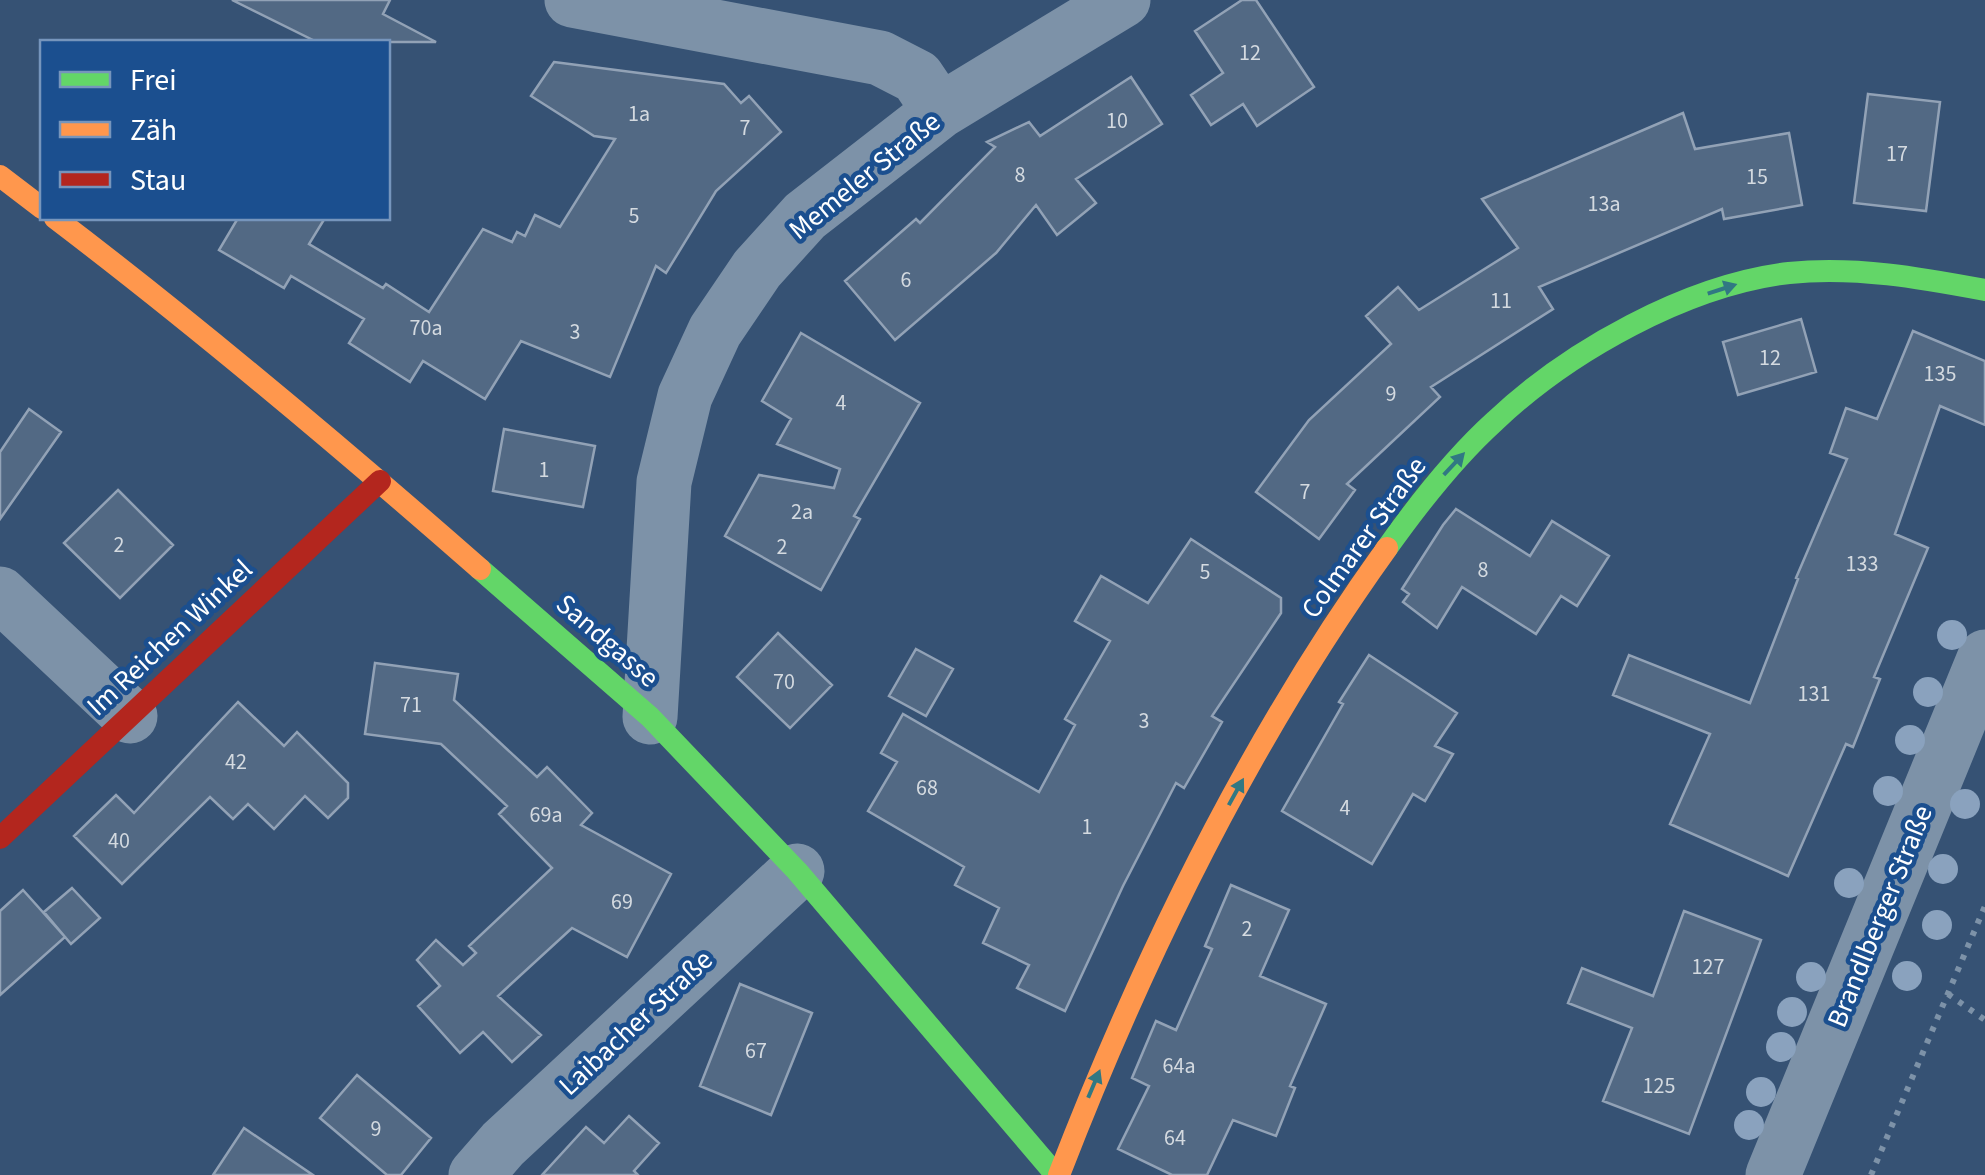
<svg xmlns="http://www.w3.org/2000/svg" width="1985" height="1175" font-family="'Source Sans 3',sans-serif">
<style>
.building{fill:#526984;stroke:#92a2b6;stroke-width:2.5}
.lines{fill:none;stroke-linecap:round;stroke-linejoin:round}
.path{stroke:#7d92a8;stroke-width:6;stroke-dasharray:5 8;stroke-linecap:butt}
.street{stroke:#7d92a8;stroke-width:55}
.fast{stroke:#63d668;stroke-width:22}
.slow{stroke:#ff974d;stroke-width:22}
.jam{stroke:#b3261e;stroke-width:22}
.tree{fill:#8aa2be}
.oneway{fill:#317883}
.labels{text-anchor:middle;stroke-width:9;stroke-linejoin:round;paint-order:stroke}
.number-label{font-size:22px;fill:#d4dae0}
.street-label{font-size:28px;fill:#fff;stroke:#1b4f8f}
</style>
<rect width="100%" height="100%" fill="#365274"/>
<path class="building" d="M232,0H390L383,14L436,42H317Z
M1242,0H1256L1314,87L1257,126L1243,104L1211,125L1191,95L1223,73L1195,31Z
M554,62L724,84L741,103L749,96L781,132L716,191L666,273L656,266L610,377L521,341L485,399L423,361L410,382L349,343L364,319L291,276L284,288L219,250L238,218H325L309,244L383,288L386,284L429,312L483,229L512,242L517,232L525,236L535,215L560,227L615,139L594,136L531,96Z
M1131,77L1162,124L1076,179L1096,203L1057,235L1036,205L996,253L895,340L845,281L916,219L920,223L995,147L987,142L1029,122L1040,136Z
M1868,94L1940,102L1926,211L1854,203Z
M1683,113L1695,149L1789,133L1802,205L1724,219L1722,209L1539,287L1553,309L1431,387L1440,397L1347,484L1355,490L1319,539L1256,492L1309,420L1391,344L1366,316L1398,287L1419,310L1518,248L1482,199Z
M1801,319L1816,372L1738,395L1723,342Z
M1913,331L1985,361V425L1940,406L1895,534L1928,548L1874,677L1880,679L1853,747L1846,744L1788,876L1670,824L1710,734L1613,695L1629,655L1750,703L1798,579L1796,578L1847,459L1830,453L1846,408L1877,419Z
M801,333L920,403L854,516L860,519L821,590L725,536L759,475L834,488L840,469L777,444L791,419L762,401Z
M29,409L61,432L0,519V452Z
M504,429L595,446L583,507L493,491Z
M118,490L173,545L120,598L64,543Z
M1456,509L1530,556L1552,521L1609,556L1577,606L1561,596L1536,634L1462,587L1437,628L1403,602L1409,594L1402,589L1443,525Z
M1191,539L1281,598V613L1212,716L1222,722L1184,788L1176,783L1123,886L1065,1011L1017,988L1029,965L983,943L999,908L955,885L964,867L868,811L897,762L881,753L903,714L1039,792L1075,725L1065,719L1110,641L1075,621L1101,576L1148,603Z
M778,633L832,685L790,728L737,677Z
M916,649L953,669L926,716L889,696Z
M1369,655L1457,713L1435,746L1453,754L1425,801L1413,794L1372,864L1282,811L1343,704L1339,702Z
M375,663L458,674L454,700L537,777L547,767L592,813L581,825L671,874L627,957L572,928L498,996L541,1035L512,1062L483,1032L460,1053L418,1006L440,986L417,960L436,940L463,965L476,953L469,946L552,868L499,814L507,806L441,744L365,734Z
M238,702L284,746L297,732L348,783V798L328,818L305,796L274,829L248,804L233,819L210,797L122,884L74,836L116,795L134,813Z
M1231,885L1289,910L1260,976L1326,1004L1290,1086L1295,1088L1276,1136L1233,1120L1207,1175H1172L1118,1149L1149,1086L1132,1078L1156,1021L1176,1030L1212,949L1205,946Z
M72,888L100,918L71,944L44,912Z
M23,890L65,937L0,995V911Z
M1684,911L1761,940L1689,1134L1603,1101L1632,1028L1568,1003L1582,968L1653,996Z
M740,984L812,1013L771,1115L700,1086Z
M357,1075L431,1138L401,1175H387L320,1118Z
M629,1116L659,1143L634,1171L638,1175H542L586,1127L604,1143Z
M244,1128L313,1175H213Z"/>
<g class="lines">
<path class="path" d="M1948,994L1985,1020
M1871,1175L1985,906"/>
<path class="street" d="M572,0L880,58L917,77L940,111
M0,594L130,716
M650,717L664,482L685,396L715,331L757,269L805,216L940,111L1123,0
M476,1175L503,1144L797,871
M1773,1175L1985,657"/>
<path class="fast" d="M1387,548C1419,503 1454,458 1495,421C1569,351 1687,285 1789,273C1855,266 1921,278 1985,290
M480,569L650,717L797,871L1056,1175"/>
<path class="slow" d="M0,176L42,208
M55,218C201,329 342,448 480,569
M1059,1175C1144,955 1249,740 1387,548"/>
<path class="jam" d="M0,838L380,481"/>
</g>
<g class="tree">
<circle cx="1952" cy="635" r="15"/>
<circle cx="1928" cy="692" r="15"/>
<circle cx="1910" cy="740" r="15"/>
<circle cx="1888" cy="791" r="15"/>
<circle cx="1965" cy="804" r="15"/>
<circle cx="1943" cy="869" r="15"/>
<circle cx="1849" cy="883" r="15"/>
<circle cx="1937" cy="925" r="15"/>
<circle cx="1907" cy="976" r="15"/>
<circle cx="1811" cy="977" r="15"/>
<circle cx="1792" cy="1012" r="15"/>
<circle cx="1781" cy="1047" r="15"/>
<circle cx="1761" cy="1092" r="15"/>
<circle cx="1749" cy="1125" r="15"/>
</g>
<defs><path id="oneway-solid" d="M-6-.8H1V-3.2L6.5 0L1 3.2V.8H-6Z" transform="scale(2.5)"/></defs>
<g class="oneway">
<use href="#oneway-solid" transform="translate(1722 289) rotate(-18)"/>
<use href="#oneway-solid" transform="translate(1454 464) rotate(-47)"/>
<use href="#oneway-solid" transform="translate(1236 792) rotate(-61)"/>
<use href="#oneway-solid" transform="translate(1094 1084) rotate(-67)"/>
</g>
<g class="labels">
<g class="number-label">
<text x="1250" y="60">12</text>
<text x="639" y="121">1a</text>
<text x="1117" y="128">10</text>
<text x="745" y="135">7</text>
<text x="1897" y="161">17</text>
<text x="1020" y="182">8</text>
<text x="1757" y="184">15</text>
<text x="1604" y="211">13a</text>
<text x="634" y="223">5</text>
<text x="906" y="287">6</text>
<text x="1501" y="308">11</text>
<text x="426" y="335">70a</text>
<text x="575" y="339">3</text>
<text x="1770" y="365">12</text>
<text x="1940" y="381">135</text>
<text x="1391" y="401">9</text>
<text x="841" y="410">4</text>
<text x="544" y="477">1</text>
<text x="1305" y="499">7</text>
<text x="802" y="519">2a</text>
<text x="119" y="552">2</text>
<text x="782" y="554">2</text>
<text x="1862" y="571">133</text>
<text x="1483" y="577">8</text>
<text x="1205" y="579">5</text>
<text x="784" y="689">70</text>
<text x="1814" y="701">131</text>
<text x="411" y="712">71</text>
<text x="1144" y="728">3</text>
<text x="236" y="769">42</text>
<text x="927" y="795">68</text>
<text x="1345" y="815">4</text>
<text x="546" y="822">69a</text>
<text x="1087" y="834">1</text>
<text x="119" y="848">40</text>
<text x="622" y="909">69</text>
<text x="1247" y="936">2</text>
<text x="1708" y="974">127</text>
<text x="756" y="1058">67</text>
<text x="1179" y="1073">64a</text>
<text x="1659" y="1093">125</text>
<text x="376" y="1136">9</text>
<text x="1175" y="1145">64</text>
</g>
<g class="street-label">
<text transform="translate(864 175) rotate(-39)" y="10">Memeler Straße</text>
<text transform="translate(1363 537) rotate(-54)" y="10">Colmarer Straße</text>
<text transform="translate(169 637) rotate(-43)" y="10">Im Reichen Winkel</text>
<text transform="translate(608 640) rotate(41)" y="10">Sandgasse</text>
<text transform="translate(1879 916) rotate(-68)" y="10">Brandlberger Straße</text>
<text transform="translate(635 1022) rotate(-43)" y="10">Laibacher Straße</text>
</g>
</g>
<rect x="40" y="40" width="350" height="180" fill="#1b4f8f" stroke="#7695bc" stroke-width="2.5"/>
<rect x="60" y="72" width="50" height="15" fill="#63d668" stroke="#7695bc" stroke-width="2.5"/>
<text x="130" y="90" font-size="30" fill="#ffffff">Frei</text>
<rect x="60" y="122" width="50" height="15" fill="#ff974d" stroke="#7695bc" stroke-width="2.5"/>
<text x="130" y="140" font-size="30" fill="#ffffff">Zäh</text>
<rect x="60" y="172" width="50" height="15" fill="#b3261e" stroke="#7695bc" stroke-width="2.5"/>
<text x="130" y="190" font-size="30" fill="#ffffff">Stau</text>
</svg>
